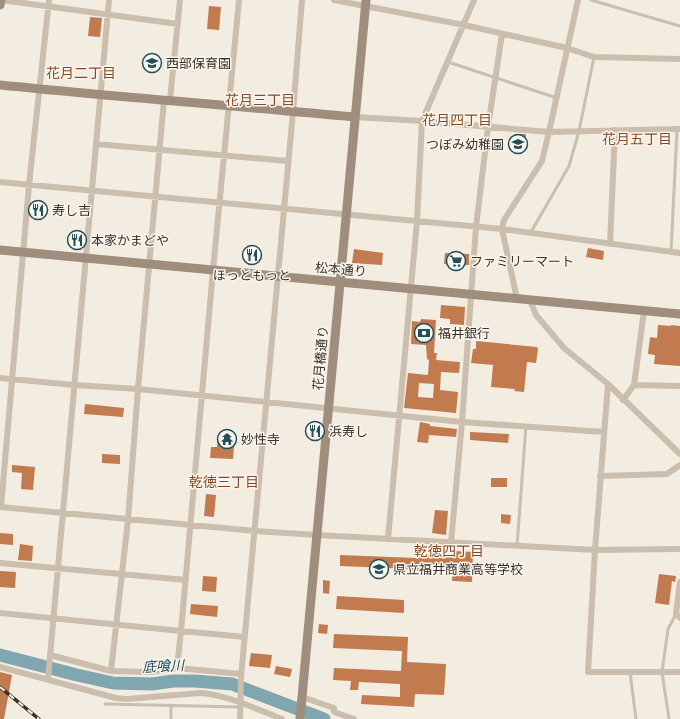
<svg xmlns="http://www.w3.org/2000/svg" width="680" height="719" font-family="'Fira Sans Condensed','Noto Sans JP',sans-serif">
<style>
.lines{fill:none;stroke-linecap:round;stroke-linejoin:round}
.river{stroke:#80a7af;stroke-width:13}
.building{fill:#c27a4f;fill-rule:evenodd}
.lane{stroke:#cbbeac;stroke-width:3}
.street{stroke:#cbbeac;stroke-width:6}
.secondary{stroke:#9f8e7e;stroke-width:9}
.rail-casing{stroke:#39312b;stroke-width:3.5}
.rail{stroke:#faf6ed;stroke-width:2;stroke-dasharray:6;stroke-linecap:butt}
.labels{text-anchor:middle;stroke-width:3;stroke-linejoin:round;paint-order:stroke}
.poi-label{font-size:13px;fill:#39312b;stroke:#faf6ed;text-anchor:start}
.street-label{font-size:13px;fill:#39312b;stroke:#faf6ed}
.neighbourhood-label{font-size:14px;fill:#864926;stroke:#faf6ed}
.water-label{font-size:14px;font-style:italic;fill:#214f5a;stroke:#faf6ed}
</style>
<rect width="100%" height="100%" fill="#f3ece1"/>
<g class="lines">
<path class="river" d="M0,655L77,675L113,683L152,684L173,681H195L232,684L324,719"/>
</g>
<path class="building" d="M209,6L221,7L219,30L207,29Z
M90,17L102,18L100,37L88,36Z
M515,134H526L525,146L513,145Z
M588,248L604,251L603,260L586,257Z
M354,249L383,253L382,265L352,263Z
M445,253L469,254V265L444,264Z
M441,305L465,307L464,325L450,324V319L440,318Z
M421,319L436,320L434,353H437L436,360L460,362L459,373L441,372L440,390L458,392L456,413L404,408L408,373L428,375L429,360L427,359L426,345L411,344L412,321L420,322ZM419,383L434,384L433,398L418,397Z
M658,325L671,326V325L680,326V366L654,364L655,355L648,354L650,337L657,338Z
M476,341L537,347L538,349L536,363L527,362L524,392L514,391L515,389L491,387L493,365L471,363L473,349H476Z
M85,404L124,408L123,417L84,414Z
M420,422L430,424V426L457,429L456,437L429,435L428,443L417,442Z
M470,432L509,434L508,443L470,440Z
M222,433L233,434V435H235L233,459L210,458L211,447H217L218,435H222Z
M102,454L120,455V464L102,463Z
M12,465L35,467L33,490L21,489L22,473L12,472Z
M491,478H507V487H491Z
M206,494L216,495L214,517L204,516Z
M435,510L448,511L446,535L432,533Z
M501,514L511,515L510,524L501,523Z
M0,533L13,534V545L0,544Z
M20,544L33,546L32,561L18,560Z
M453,551L473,552L472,582L452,581L453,567L428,566V569H420V571H412V569L340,566V555L416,558V553L453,556Z
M0,571L16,572L15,588L0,587Z
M659,574L676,576L675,582L672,581L669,605L655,603Z
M203,576L217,577L216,592L202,591Z
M323,580L330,581L329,594L323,593Z
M337,596L404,600V613L336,609Z
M191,604L218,606L217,617L190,614Z
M319,624L328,625L327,634L318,633Z
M334,634L408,637L407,662L446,664L444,695L415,694L414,707L361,704L362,695L400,697V684L359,682L358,690H350L351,681L333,680L334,668L401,671L402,651L333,648Z
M251,653L272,655L270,668L249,666Z
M276,666L292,669L290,677L274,674Z
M0,672L12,675L4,719H0Z"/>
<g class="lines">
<path class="lane" d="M591,0L680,26
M448,62L557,98
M531,232L569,166L579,131L594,57
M671,252L677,130
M517,546L526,426
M630,672L636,719
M105,704L240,707
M171,719V705
M669,719L662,672L668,629L676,614"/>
<path class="street" d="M1,0L178,24
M334,0L464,25L567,48L594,57L680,59
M170,100L180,0
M355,117L422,121L549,132L680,129
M96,144L288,161
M0,182L502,229L680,253
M610,244L615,130
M517,299L502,229L504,220L542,161L549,132L578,0
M530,300L536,315L564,348L608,384L680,454
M0,378L74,385L138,389L462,422L604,432
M608,384L595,550L588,672H680
M634,385L680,386
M623,400L634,385L644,311
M600,476L667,474L680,465
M0,507L255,531L317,535L595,550L680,549
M1,507L29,185L49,0
M388,539L417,221L422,121L474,0
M451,543L462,422L476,227L488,127L502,34
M0,563L186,580
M680,582L676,614L680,618
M0,613L181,631L213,270L239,0
M50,655L111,671L151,672L177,668L241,674
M0,667L116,698L127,699L200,693C228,695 256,709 282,719
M177,668L181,631L245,637
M111,671L128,520L138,389L164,100
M48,679L109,0
M302,697L334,708V712L354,719
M240,719L241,677L293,112L302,0"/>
<path class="secondary" d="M0,5L1,0
M0,85C118,97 237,106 355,117
M0,250L680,314
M300,719L366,0"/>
<g class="rail-casing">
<path id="rail" d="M0,687L39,719"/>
</g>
<use href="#rail" class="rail"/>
</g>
<defs>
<g id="school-ring" transform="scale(1)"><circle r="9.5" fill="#faf6ed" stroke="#214f5a" stroke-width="1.5"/><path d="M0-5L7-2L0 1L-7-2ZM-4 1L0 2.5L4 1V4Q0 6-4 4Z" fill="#214f5a"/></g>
<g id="restaurant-ring" transform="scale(1)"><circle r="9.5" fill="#faf6ed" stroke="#214f5a" stroke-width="1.5"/><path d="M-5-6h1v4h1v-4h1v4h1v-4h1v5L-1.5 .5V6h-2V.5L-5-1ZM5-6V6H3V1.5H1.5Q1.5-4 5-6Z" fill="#214f5a"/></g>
<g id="supermarket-ring" transform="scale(1)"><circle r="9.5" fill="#faf6ed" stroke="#214f5a" stroke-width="1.5"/><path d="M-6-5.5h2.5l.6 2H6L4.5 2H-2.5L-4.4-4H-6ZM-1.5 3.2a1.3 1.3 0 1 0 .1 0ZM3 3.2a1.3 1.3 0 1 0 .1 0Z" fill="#214f5a"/></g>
<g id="bank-ring" transform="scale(1)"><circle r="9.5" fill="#faf6ed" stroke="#214f5a" stroke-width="1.5"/><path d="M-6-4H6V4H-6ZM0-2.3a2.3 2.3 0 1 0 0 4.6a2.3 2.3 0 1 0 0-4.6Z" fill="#214f5a"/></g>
<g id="temple-ring" transform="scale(1)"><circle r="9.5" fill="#faf6ed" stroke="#214f5a" stroke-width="1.5"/><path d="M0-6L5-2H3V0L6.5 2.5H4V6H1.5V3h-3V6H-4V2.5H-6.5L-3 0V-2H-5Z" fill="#214f5a"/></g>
</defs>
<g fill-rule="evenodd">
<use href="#school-ring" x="152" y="63"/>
<use href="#school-ring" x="518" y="144"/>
<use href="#restaurant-ring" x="38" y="210"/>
<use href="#restaurant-ring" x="77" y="240"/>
<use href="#restaurant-ring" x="252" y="255"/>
<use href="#supermarket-ring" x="456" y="261"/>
<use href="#bank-ring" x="424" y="333"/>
<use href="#restaurant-ring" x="315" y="431"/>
<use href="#temple-ring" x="227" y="439"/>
<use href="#school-ring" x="379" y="569"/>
</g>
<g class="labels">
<g class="poi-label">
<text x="166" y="68">西部保育園</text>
<text x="504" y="149" text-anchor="end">つぼみ幼稚園</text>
<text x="52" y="215">寿し吉</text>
<text x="91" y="245">本家かまどや</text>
<text x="470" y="266">ファミリーマート</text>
<text x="252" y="280" text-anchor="middle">ほっともっと</text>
<text x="438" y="338">福井銀行</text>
<text x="329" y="436">浜寿し</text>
<text x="241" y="444">妙性寺</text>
<text x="393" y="574">県立福井商業高等学校</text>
</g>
<g class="street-label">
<text transform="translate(341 269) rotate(5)" y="5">松本通り</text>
<text transform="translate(320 358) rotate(-85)" y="5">花月橋通り</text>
</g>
<g class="neighbourhood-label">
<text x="81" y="78">花月二丁目</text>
<text x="260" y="105">花月三丁目</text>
<text x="457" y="125">花月四丁目</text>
<text x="637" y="144">花月五丁目</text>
<text x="224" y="487">乾徳三丁目</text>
<text x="449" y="556">乾徳四丁目</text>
</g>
<g class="water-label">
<text transform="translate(163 666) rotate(-3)" y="5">底喰川</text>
</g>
</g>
</svg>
